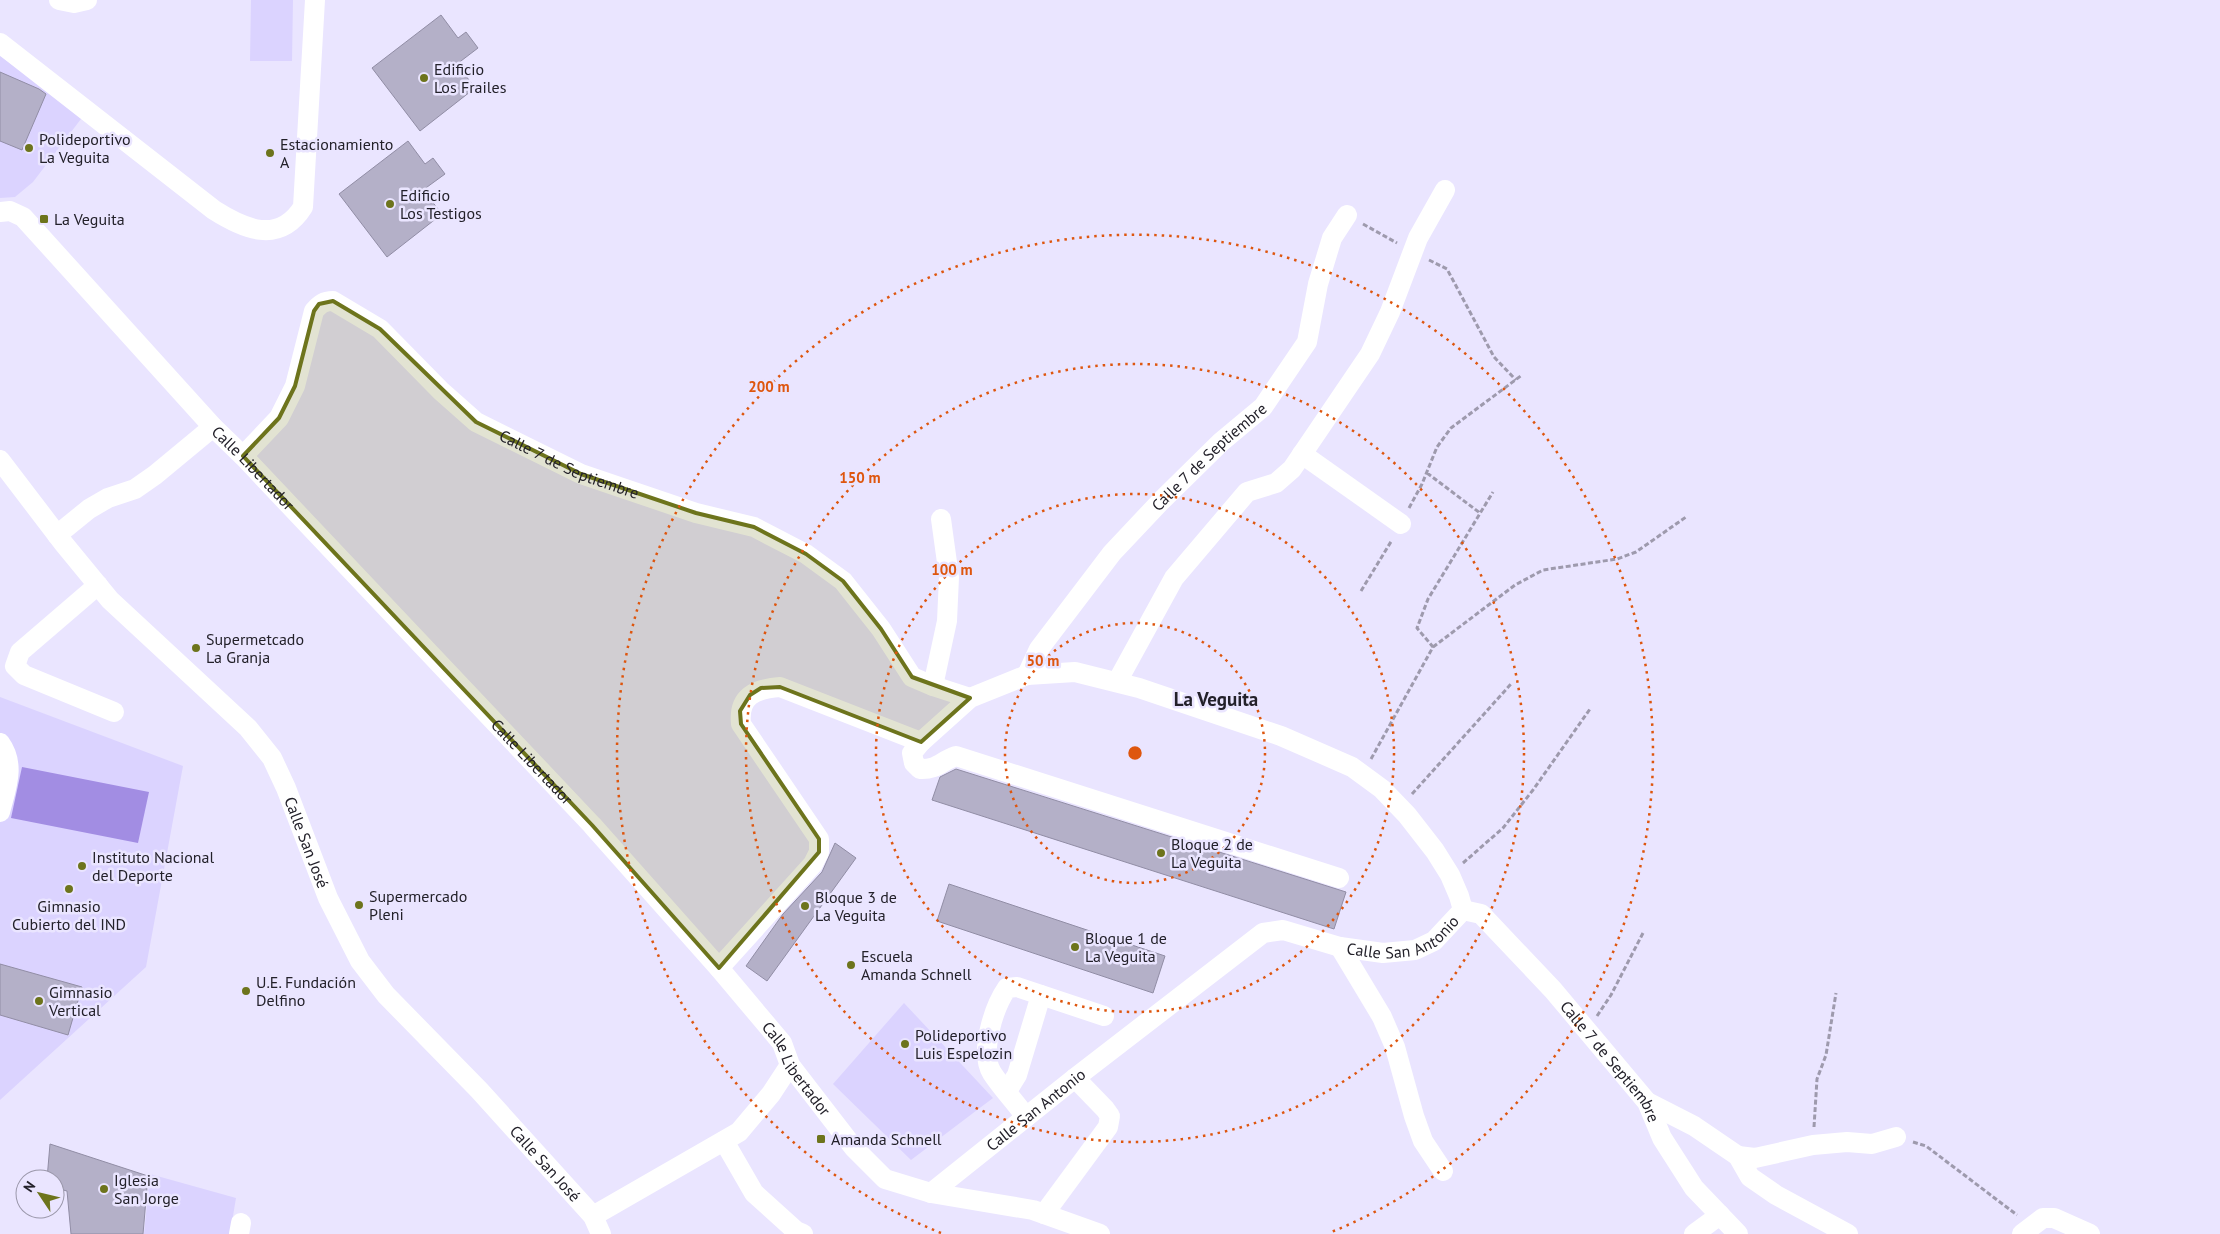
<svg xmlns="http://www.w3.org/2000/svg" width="2220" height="1234" font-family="'PT Sans',sans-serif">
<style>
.green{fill:#dbd3ff}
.water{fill:#a28de3}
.building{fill:#b4b0c8;stroke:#918da5}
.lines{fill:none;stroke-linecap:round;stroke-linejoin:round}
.path{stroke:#9e9aad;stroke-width:3;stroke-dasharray:5 2.5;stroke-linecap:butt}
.minor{stroke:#fff;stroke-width:20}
.marked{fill:#6d741c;fill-opacity:0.2;stroke:#6d741c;stroke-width:4;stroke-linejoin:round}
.ring{fill:none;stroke:#de560e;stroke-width:2.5;stroke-dasharray:2.5 5}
.poi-dot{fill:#6d741c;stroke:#eae5ff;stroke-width:2}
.labels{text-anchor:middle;stroke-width:5;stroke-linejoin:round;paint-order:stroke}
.poi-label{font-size:16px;fill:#23212a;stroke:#eae5ff;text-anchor:start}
.street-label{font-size:16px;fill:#23212a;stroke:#eae5ff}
.quarter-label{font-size:19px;font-weight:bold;fill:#23212a;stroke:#eae5ff}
.centre{fill:#de560e;stroke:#eae5ff;stroke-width:2.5}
.ring-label{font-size:15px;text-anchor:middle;font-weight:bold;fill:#de560e;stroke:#eae5ff;stroke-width:5;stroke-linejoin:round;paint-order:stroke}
</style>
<rect width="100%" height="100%" fill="#eae5ff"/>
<path class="green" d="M251,0H293L292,61H250Z
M0,56L84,115L33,182L15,197L0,198Z
M0,697L183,766L146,967L0,1100Z
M904,1003L993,1098L911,1160L833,1084Z
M150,1174L236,1198L230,1234H144Z"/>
<path class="water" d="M22,767L149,792L138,843L11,818Z"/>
<path class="building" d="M441,15L458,38L466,32L478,48L457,64L475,88L420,131L372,68Z
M0,72L39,89L46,94L22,150L0,141Z
M408,141L425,164L433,158L445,174L423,190L442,214L387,257L339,194Z
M956,769L1346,892L1334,929L932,800L940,777Z
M835,843L856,858L767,981L746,966L783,914L822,872Z
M949,884L1165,956L1153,993L937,921Z
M0,964L82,987L68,1035L0,1015Z
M50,1144L148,1176L143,1234H71L67,1191L55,1188V1179H47Z"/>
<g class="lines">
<path class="path" d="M1363,224L1397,243
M1429,260L1447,269L1494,357L1516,380
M1427,473L1480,513
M1409,508L1422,484L1437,447L1451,428L1522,375
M1361,591L1392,540
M1433,647L1515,585L1543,570L1617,559L1636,552L1686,517
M1371,759L1433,647L1417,628L1428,599L1493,492
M1412,794L1511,684
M1463,863L1503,828L1533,790L1590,709
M1597,1016L1611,995L1643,933
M1814,1127L1817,1079L1826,1055L1836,993
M1913,1142L1926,1146L2017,1215"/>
<g class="minor">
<path d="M59,0L74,3L87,0"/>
<path d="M0,43L214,210C244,229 279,245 303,207L315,0"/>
<path id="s1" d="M0,212L10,211L23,217L213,427L243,456L592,825L719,968L782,1043L790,1065L854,1148L885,1179L931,1193L1033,1210L1100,1234"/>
<path d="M1302,454L1401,524"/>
<path id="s2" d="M243,456L279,418L295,386L314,311C320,304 324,301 333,301L380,329L441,391L476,422L581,474L696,513L754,527L806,554L843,581L881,629L912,677L933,686L970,698"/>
<path id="s3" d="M0,460L64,544L110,600L248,728L272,758L286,788L328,898L360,961L386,995L479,1090L593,1216L601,1234"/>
<path d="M57,535L89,509L108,498L135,489L155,475L213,427"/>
<path d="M98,585L20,652L15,666L24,675L114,712"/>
<path id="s4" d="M1027,675L1039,649L1112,553L1161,501L1221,442L1263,407L1307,342L1318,284L1332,238L1347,215"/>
<path d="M1117,682L1174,578L1247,492L1276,483L1292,469L1370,354L1390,312L1418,238L1445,190"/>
<path d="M933,686L947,621L949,577L941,519"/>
<path d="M0,743C16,765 6,788 0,812"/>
<path d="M1339,878L956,756C941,761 937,770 920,769L914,763L912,753L921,742L970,698L1027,675L1075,672L1139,688L1281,736L1352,767L1382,789L1407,815L1435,851L1450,875L1459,896L1463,910"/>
<path id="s5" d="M1463,910L1481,914L1553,990L1647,1102L1662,1138L1694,1188L1738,1234"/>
<path d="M1340,947L1382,1017L1395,1047L1414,1116L1423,1141L1443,1171"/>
<path d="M719,968L813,864L819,852V839L741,724C738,696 755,689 780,687L921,742"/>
<path d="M1007,1091L1017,1075L1041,995"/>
<path d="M1647,1102L1694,1126L1738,1156L1750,1177L1776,1195L1848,1234"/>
<path d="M1026,1117C1016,1103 1001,1087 992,1073C979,1052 994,1007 1007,988L1017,987L1104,1016"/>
<path d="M724,1141L754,1193L796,1231L803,1234"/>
<path d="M1738,1156L1755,1158L1813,1145L1847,1142L1872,1144L1896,1137"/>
<path id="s6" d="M931,1193L1075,1078L1263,933L1283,930L1340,947L1383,953L1415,950L1434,941L1463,910"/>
<path d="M1044,1214L1108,1127L1110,1116L1105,1109L1075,1078"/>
<path d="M593,1216L739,1132L771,1094L790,1065"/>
<path d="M239,1234L241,1223"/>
<path d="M1694,1234L1720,1215"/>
<path d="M2022,1234L2043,1218H2054L2090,1234"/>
</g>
</g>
<path class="marked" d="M333,301L380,329L476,422L581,474L696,513L754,527L806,554L843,581L881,629L912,677L970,698L921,742L780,687L761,688L750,695L740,711L741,724L819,839V852L719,968L592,825L243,456L279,418L295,386L314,311L319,304Z"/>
<g class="ring">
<circle cx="1135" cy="753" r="130"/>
<circle cx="1135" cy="753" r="259"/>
<circle cx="1135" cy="753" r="389"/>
<path d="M941 1233A518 518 0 1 1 1329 1233"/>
</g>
<g class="poi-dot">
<circle cx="424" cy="78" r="5"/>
<circle cx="29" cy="148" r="5"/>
<circle cx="270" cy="153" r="5"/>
<circle cx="390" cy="204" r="5"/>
<rect x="39" y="214" width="10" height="10" rx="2.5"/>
<circle cx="196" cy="648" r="5"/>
<circle cx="1161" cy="853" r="5"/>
<circle cx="82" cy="866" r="5"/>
<circle cx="69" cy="889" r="5"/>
<circle cx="359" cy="905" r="5"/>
<circle cx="805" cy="906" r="5"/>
<circle cx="1075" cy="947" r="5"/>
<circle cx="851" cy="965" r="5"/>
<circle cx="246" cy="991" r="5"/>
<circle cx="39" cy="1001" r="5"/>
<circle cx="905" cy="1044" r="5"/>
<rect x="816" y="1134" width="10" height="10" rx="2.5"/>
<circle cx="104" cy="1189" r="5"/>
</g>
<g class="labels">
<g class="poi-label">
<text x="434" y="75">Edificio<tspan x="434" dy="18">Los Frailes</tspan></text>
<text x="39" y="145">Polideportivo<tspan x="39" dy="18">La Veguita</tspan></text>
<text x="280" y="150">Estacionamiento<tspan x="280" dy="18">A</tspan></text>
<text x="400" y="201">Edificio<tspan x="400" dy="18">Los Testigos</tspan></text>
<text x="54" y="225">La Veguita</text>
<text x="206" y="645">Supermetcado<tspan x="206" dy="18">La Granja</tspan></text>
<text x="1171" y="850">Bloque 2 de<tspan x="1171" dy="18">La Veguita</tspan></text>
<text x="92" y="863">Instituto Nacional<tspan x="92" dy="18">del Deporte</tspan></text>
<text x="369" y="902">Supermercado<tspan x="369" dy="18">Pleni</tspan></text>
<text x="815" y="903">Bloque 3 de<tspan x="815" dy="18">La Veguita</tspan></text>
<text x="69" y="912" text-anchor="middle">Gimnasio<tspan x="69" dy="18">Cubierto del IND</tspan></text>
<text x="1085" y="944">Bloque 1 de<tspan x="1085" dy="18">La Veguita</tspan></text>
<text x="861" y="962">Escuela<tspan x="861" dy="18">Amanda Schnell</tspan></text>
<text x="256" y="988">U.E. Fundación<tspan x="256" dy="18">Delfino</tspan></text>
<text x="49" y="998">Gimnasio<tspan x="49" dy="18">Vertical</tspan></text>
<text x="915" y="1041">Polideportivo<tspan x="915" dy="18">Luis Espelozin</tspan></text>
<text x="831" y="1145">Amanda Schnell</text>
<text x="114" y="1186">Iglesia<tspan x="114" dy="18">San Jorge</tspan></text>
</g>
<g class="street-label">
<text dy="6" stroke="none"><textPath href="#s4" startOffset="286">Calle 7 de Septiembre</textPath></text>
<text dy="6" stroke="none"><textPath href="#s2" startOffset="479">Calle 7 de Septiembre</textPath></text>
<text dy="6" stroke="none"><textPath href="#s1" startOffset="365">Calle Libertador</textPath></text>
<text dy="6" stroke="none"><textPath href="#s1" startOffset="770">Calle Libertador</textPath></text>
<text dy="6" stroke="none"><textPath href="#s3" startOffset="496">Calle San José</textPath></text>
<text dy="6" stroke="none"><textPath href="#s6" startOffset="569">Calle San Antonio</textPath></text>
<text dy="6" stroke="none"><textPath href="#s5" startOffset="215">Calle 7 de Septiembre</textPath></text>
<text dy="6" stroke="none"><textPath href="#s1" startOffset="1176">Calle Libertador</textPath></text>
<text dy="6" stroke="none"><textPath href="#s6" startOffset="134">Calle San Antonio</textPath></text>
<text dy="6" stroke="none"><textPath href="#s3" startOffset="901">Calle San José</textPath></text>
</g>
<g class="quarter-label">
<text x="1216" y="706">La Veguita</text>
</g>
</g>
<circle cx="1135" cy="753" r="8" class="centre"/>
<g class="ring-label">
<text x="769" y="392">200 m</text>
<text x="860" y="483">150 m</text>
<text x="952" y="575">100 m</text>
<text x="1043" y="666">50 m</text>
</g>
<g transform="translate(40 1194) rotate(305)"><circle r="24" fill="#eae5ff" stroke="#9a97aa"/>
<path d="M0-4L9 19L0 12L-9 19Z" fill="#6d741c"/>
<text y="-8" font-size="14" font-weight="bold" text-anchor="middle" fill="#23212a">N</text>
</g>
</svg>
